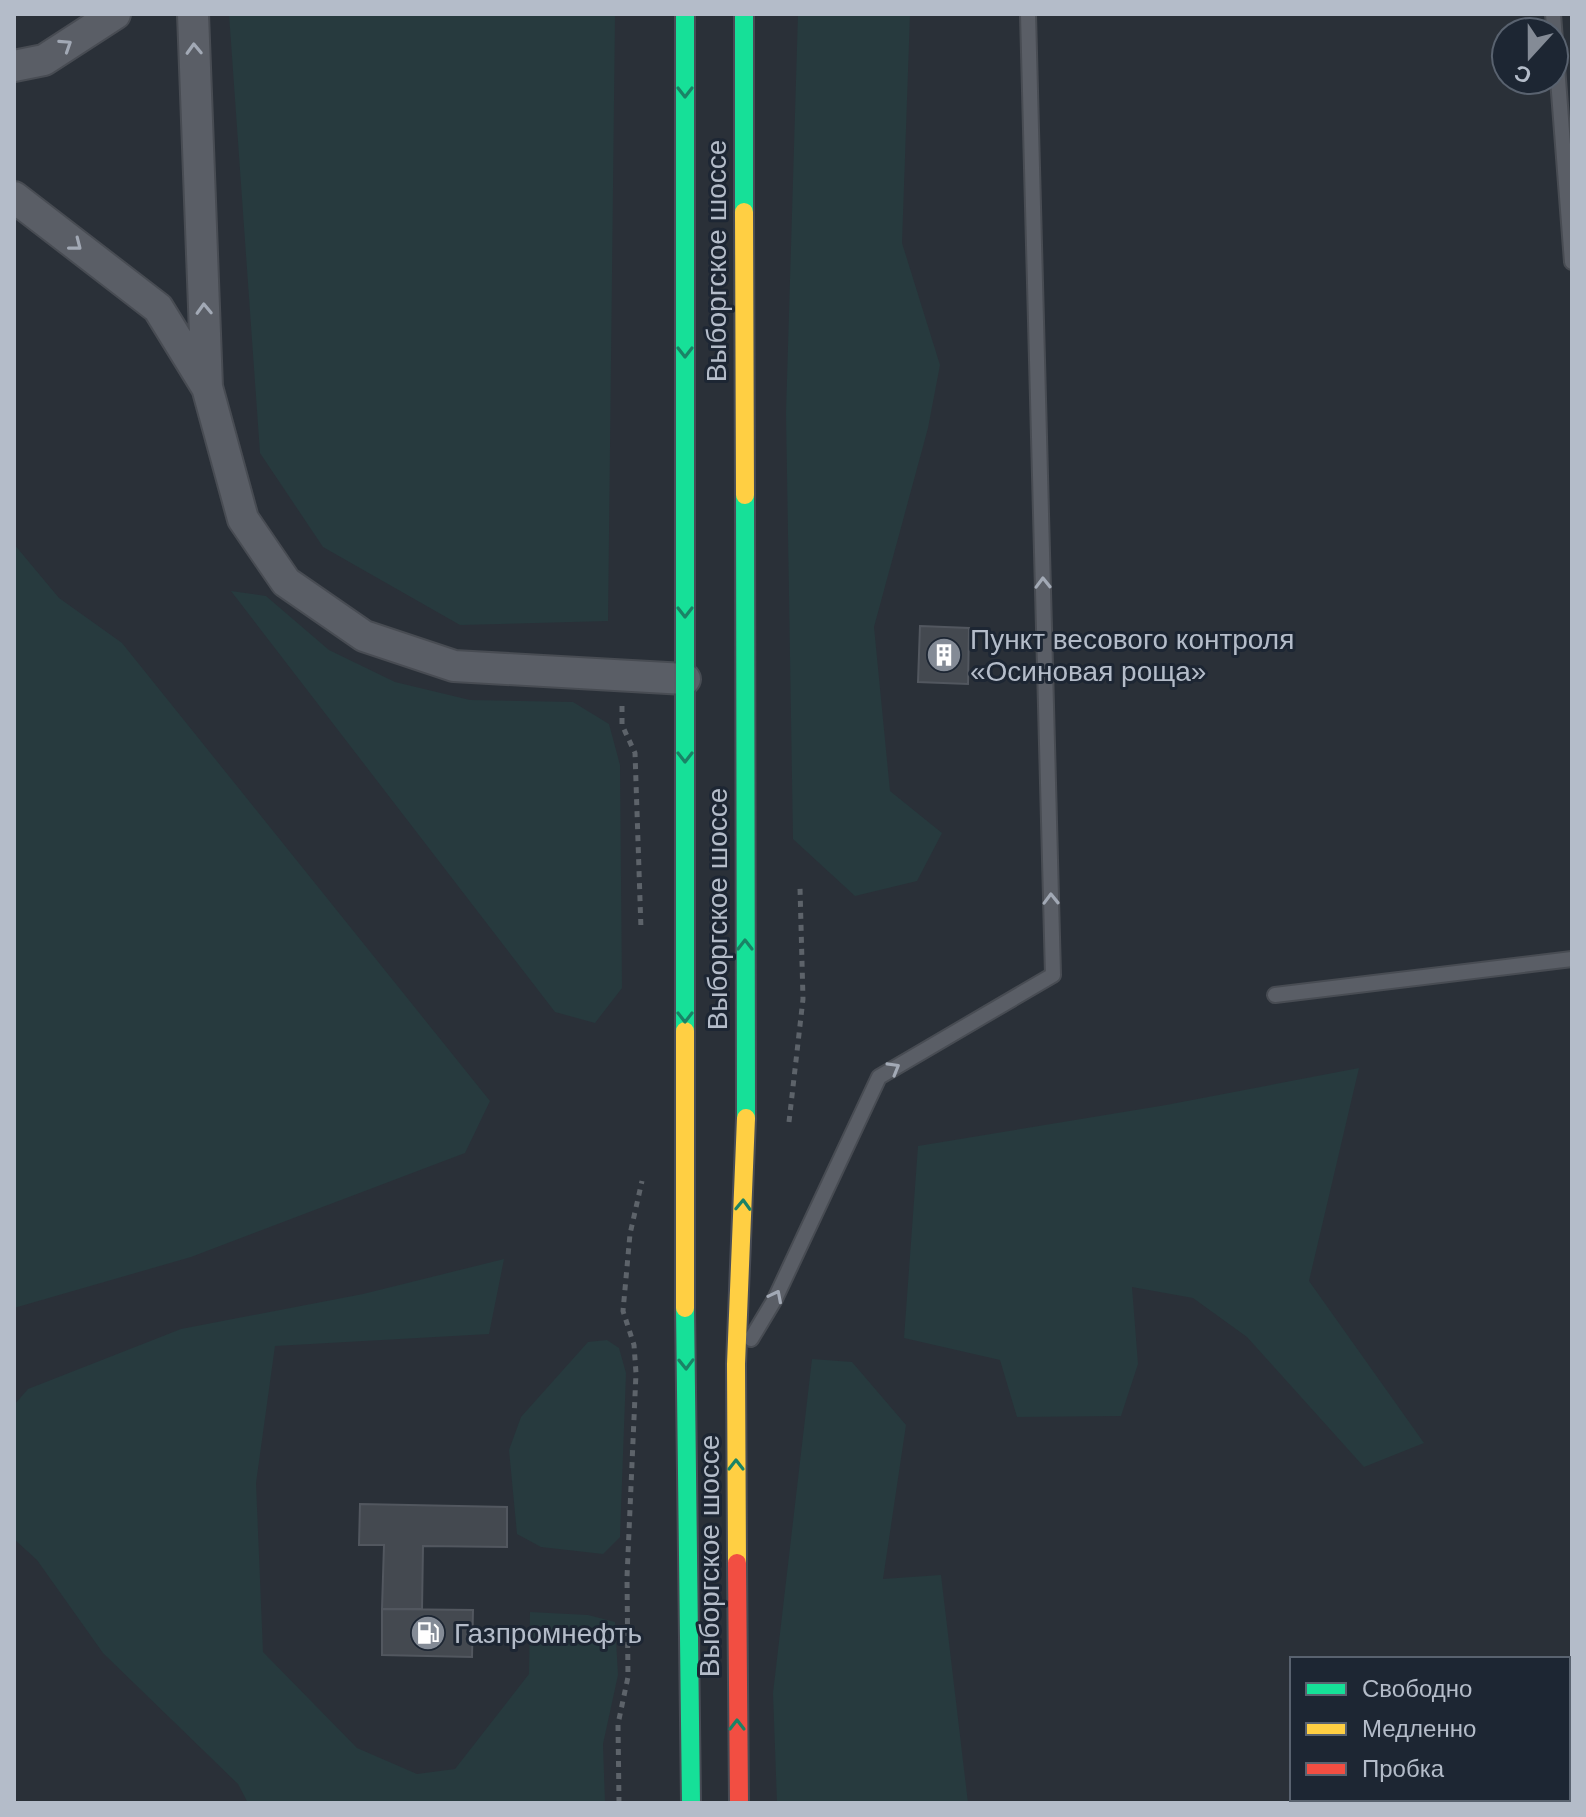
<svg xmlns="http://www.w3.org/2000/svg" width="1586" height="1817" font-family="Helvetica,sans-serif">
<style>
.green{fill:#273a3e}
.building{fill:#444950;stroke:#52575f;stroke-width:2}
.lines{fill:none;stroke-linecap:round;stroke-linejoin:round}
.lane-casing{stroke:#484c53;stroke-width:18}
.street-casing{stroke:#484c53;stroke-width:34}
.fast-casing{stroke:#484c55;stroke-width:22}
.slow-casing{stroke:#484c55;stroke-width:22}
.jam-casing{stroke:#484c55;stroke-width:22}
.path{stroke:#5d636a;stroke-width:5;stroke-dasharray:6 6;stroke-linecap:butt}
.lane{stroke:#5a5e66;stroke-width:14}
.street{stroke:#5a5e66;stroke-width:30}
.fast{stroke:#16e098;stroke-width:18}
.slow{stroke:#ffcf43;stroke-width:18}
.jam{stroke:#f24e42;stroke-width:18}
.oneway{stroke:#a2a9b5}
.oneway2{stroke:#1a8366}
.labels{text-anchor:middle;stroke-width:6;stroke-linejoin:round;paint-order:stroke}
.street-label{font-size:28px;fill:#b4bcc9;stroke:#1d2633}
.poi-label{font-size:28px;fill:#b4bcc9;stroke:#1d2633;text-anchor:start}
</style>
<rect width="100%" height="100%" fill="#2a3038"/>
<path class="green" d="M229,14H615L608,621L460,625L323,547L260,453Z
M798,14H910L902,243L940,365L928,428L874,627L890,791L942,833L917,881L855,896L793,839L786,413Z
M14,544L59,598L122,643L490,1101L465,1153L191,1257L14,1308Z
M231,591L266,596L329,650L395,682L470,700L573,702L609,724L620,765L622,988L595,1023L555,1012Z
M1359,1068L1309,1281L1424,1443L1364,1467L1247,1337L1193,1298L1132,1287L1138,1364L1121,1416L1017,1417L1000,1360L904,1338L918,1146L1166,1105Z
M504,1259L489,1334L275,1346L256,1483L263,1652L357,1748L417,1774L455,1769L529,1674L530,1612L588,1615L615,1622L618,1675L603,1744L605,1803H248L238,1784L103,1653L37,1560L14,1539V1405L28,1389L181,1329L363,1294Z
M607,1340L619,1348L626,1373L620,1537L603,1554L541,1547L517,1534L509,1450L521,1417L588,1342Z
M812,1359L852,1362L906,1425L883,1579L941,1575L968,1803H777L773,1693Z"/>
<path class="building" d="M920,626L969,628L968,684L918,682Z
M360,1504L507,1507V1547L423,1546L422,1609H382L384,1545H359Z
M382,1609L473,1610L472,1657L382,1655Z"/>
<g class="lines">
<g class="lane-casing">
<path id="lane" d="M1553,14L1572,262
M1275,995L1572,959
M751,1339L775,1299L879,1077L1053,975L1028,14"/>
</g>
<g class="street-casing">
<path id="street" d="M193,14L207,387L243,519L286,582L364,636L454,666L685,679
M14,66L44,60L115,14
M14,197L158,308L206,386"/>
</g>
<g class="fast-casing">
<path id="fast" d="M685,14V1031
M744,14V212
M745,495L746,1118
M685,1308L691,1803"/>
</g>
<g class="slow-casing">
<path id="slow" d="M744,212L745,495
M685,1031V1308
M737,1563L736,1364L746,1118"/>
</g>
<g class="jam-casing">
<path id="jam" d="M737,1563L739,1803"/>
</g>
<path class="path" d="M622,706V725L635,753L641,929
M789,1122L803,999L800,888
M619,1803L618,1724L628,1677L627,1577L636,1373L634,1345L623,1311L630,1234L642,1181"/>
<use href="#lane" class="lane"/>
<use href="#street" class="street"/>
<use href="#fast" class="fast"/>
<use href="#slow" class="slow"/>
<use href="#jam" class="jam"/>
</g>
<defs><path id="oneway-chevron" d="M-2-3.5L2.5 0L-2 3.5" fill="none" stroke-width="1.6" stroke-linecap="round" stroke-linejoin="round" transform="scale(2)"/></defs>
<g class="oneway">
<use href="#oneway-chevron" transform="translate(66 45) rotate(-33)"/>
<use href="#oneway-chevron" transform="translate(194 49) rotate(-92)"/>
<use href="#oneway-chevron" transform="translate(76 245) rotate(38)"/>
<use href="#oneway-chevron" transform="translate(204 309) rotate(-92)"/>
<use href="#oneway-chevron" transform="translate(1043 583) rotate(-91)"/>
<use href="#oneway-chevron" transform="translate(1051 899) rotate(-91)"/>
<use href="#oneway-chevron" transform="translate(894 1068) rotate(-30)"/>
<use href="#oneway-chevron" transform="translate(776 1296) rotate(-63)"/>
</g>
<g class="oneway2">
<use href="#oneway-chevron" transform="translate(685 92) rotate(90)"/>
<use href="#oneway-chevron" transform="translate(685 352) rotate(90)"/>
<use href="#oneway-chevron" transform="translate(685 612) rotate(90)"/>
<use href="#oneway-chevron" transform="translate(685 757) rotate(90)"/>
<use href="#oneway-chevron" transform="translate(745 945) rotate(-90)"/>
<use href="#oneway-chevron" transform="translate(685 1017) rotate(90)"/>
<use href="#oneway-chevron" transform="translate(743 1205) rotate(-88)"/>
<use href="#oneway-chevron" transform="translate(686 1364) rotate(89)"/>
<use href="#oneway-chevron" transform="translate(736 1465) rotate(-90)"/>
<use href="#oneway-chevron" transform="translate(737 1725) rotate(-90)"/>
</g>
<defs>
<g id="building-disc" transform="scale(1.8)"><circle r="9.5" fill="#848b96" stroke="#1d2633"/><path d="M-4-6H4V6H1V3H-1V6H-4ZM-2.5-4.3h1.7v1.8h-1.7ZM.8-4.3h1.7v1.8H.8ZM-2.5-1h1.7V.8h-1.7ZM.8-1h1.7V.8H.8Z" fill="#fff"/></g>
<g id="fuel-disc" transform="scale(1.8)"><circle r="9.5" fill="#848b96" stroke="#1d2633"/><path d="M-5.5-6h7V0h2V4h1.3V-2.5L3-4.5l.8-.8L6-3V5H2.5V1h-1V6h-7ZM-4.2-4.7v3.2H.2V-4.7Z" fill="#fff"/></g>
</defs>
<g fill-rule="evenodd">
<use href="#building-disc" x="944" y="655"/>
<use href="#fuel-disc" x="428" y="1633"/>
</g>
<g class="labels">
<g class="street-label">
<text transform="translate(716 261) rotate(-90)" y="10">Выборгское шоссе</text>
<text transform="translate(717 909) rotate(-90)" y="10">Выборгское шоссе</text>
<text transform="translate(709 1556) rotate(-90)" y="10">Выборгское шоссе</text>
</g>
<g class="poi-label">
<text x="970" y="649">Пункт весового контроля<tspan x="970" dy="32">«Осиновая роща»</tspan></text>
<text x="454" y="1643">Газпромнефть</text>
</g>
</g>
<rect width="1586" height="1817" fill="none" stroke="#b4bcc9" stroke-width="32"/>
<rect x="1290" y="1657" width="280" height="144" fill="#1d2633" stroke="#59626f" stroke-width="2"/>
<rect x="1306" y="1683" width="40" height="12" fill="#16e098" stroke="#59626f" stroke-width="2"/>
<text x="1362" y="1697" font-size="24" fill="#b4bcc9">Свободно</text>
<rect x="1306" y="1723" width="40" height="12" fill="#ffcf43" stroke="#59626f" stroke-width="2"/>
<text x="1362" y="1737" font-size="24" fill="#b4bcc9">Медленно</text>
<rect x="1306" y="1763" width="40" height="12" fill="#f24e42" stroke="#59626f" stroke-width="2"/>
<text x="1362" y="1777" font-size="24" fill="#b4bcc9">Пробка</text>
<g transform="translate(1530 56) rotate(201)"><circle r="38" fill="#1d2633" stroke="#59626f" stroke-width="2"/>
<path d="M0-6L14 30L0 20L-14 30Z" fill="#848b96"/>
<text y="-12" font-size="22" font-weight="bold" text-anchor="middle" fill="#b4bcc9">С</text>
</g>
</svg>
